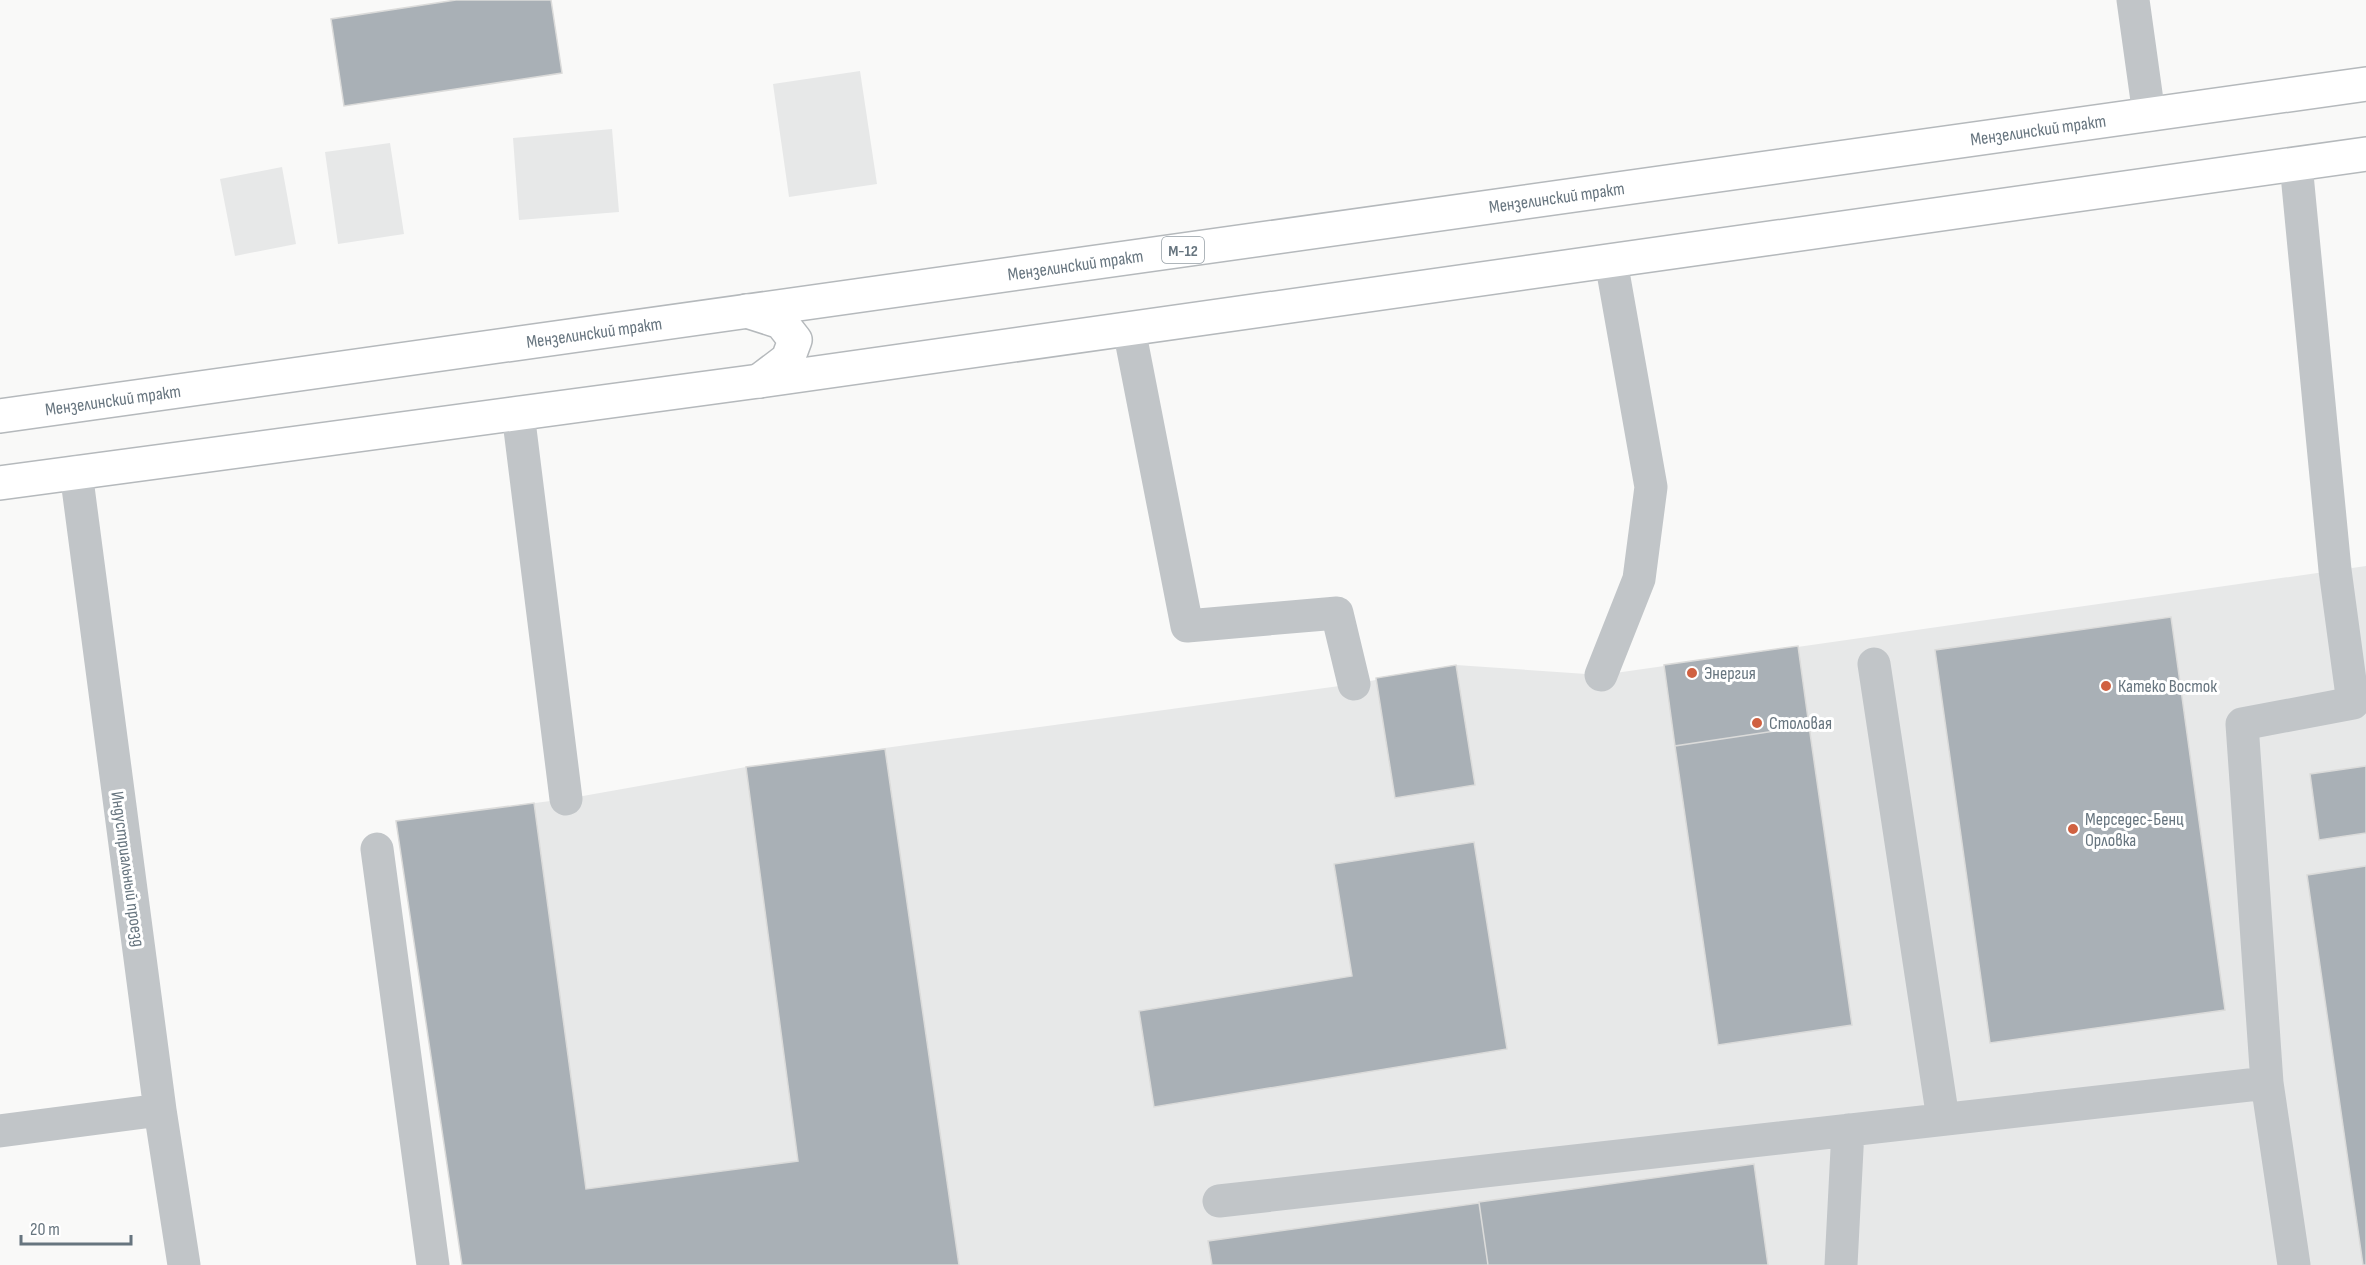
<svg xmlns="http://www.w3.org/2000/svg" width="2366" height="1265" font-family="'Sofia Sans Condensed',sans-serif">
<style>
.built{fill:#e7e8e8}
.building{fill:#a9b0b6;stroke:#dbdbda;stroke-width:1.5}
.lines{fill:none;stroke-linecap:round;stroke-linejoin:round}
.major-casing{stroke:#b5b9bc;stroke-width:36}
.minor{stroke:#c1c5c8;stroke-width:33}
.major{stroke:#fff;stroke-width:33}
.poi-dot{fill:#d06141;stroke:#fff;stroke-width:2}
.labels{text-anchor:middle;stroke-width:6;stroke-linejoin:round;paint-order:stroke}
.shield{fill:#fff;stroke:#959ea5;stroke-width:1.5}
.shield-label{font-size:16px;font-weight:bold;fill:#67757f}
.street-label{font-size:18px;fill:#67757f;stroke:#fff}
.poi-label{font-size:18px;fill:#67757f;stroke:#fff;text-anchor:start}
</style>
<rect width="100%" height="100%" fill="#f9f9f8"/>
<path class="built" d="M860,71L877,184L789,197L773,84Z
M612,129L619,212L519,220L513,138Z
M390,143L404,234L338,244L325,152Z
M282,167L296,244L235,256L220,179Z
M2366,566V1265H462L396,821L566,799L746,767L1354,684L1456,665L1601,675Z"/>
<path class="building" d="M456,0H551L562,73L344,106L331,19Z
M2171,617L2225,1010L1990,1043L1935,650Z
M1798,646L1809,726L1675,746L1664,665Z
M1456,665L1475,785L1395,798L1376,678Z
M1809,726L1852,1025L1718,1045L1675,746Z
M885,749L959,1265H462L396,821L534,803L586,1189L798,1161L746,767Z
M2366,766V833L2319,840L2310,774Z
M1474,842L1507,1049L1154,1107L1139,1011L1352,976L1334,864Z
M2366,866V1265H2363L2307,875Z
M1754,1164L1768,1265H1488L1479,1202Z
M1479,1203L1488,1265H1212L1208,1241Z"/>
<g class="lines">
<g class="major-casing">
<g id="major">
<path d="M747,311L781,322L795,340L788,359L759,381"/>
<path id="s1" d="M0,416L2366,84"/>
<path d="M0,483L759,381L2366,154"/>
</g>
</g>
<path class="minor" d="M2133,0L2149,115
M1129,329L1187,626L1337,613L1354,684
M518,413L566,799
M76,472L160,1110L184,1265
M1874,664L1943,1119
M1601,675L1639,579L1651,487L1611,261
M377,849L433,1265
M2267,1083L2294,1265
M0,1131L160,1110
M1219,1201L2267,1083L2242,724L2353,703L2335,570L2296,164
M1841,1265L1848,1130"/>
<use href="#major" class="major"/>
</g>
<g class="poi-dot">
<circle cx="1692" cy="673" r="6"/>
<circle cx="2106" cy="686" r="6"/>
<circle cx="1757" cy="723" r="6"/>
<circle cx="2073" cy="829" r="6"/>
</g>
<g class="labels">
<rect class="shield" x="1162" y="237" width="42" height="26" rx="4.5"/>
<g class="shield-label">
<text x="1183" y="256">М-12</text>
</g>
<g class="street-label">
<text dy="6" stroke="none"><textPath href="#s1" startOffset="2058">Мензелинский тракт</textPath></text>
<text dy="6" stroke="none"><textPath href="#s1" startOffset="1572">Мензелинский тракт</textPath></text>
<text dy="6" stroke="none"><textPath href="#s1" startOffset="1086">Мензелинский тракт</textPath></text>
<text dy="6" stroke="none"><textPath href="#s1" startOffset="600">Мензелинский тракт</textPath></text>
<text dy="6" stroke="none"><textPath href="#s1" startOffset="114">Мензелинский тракт</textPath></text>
<text transform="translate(128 869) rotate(82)" y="6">Индустриальный проезд</text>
</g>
<g class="poi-label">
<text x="1704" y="679">Энергия</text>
<text x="2118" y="692">Катеко Восток</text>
<text x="1769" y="729">Столовая</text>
<text x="2085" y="825">Мерседес-Бенц<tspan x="2085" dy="21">Орловка</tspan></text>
</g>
</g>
<path d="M21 1235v9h110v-9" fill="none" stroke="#67757f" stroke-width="3"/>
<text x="30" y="1235" font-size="18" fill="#67757f" stroke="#ffffff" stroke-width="4.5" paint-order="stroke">20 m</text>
</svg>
